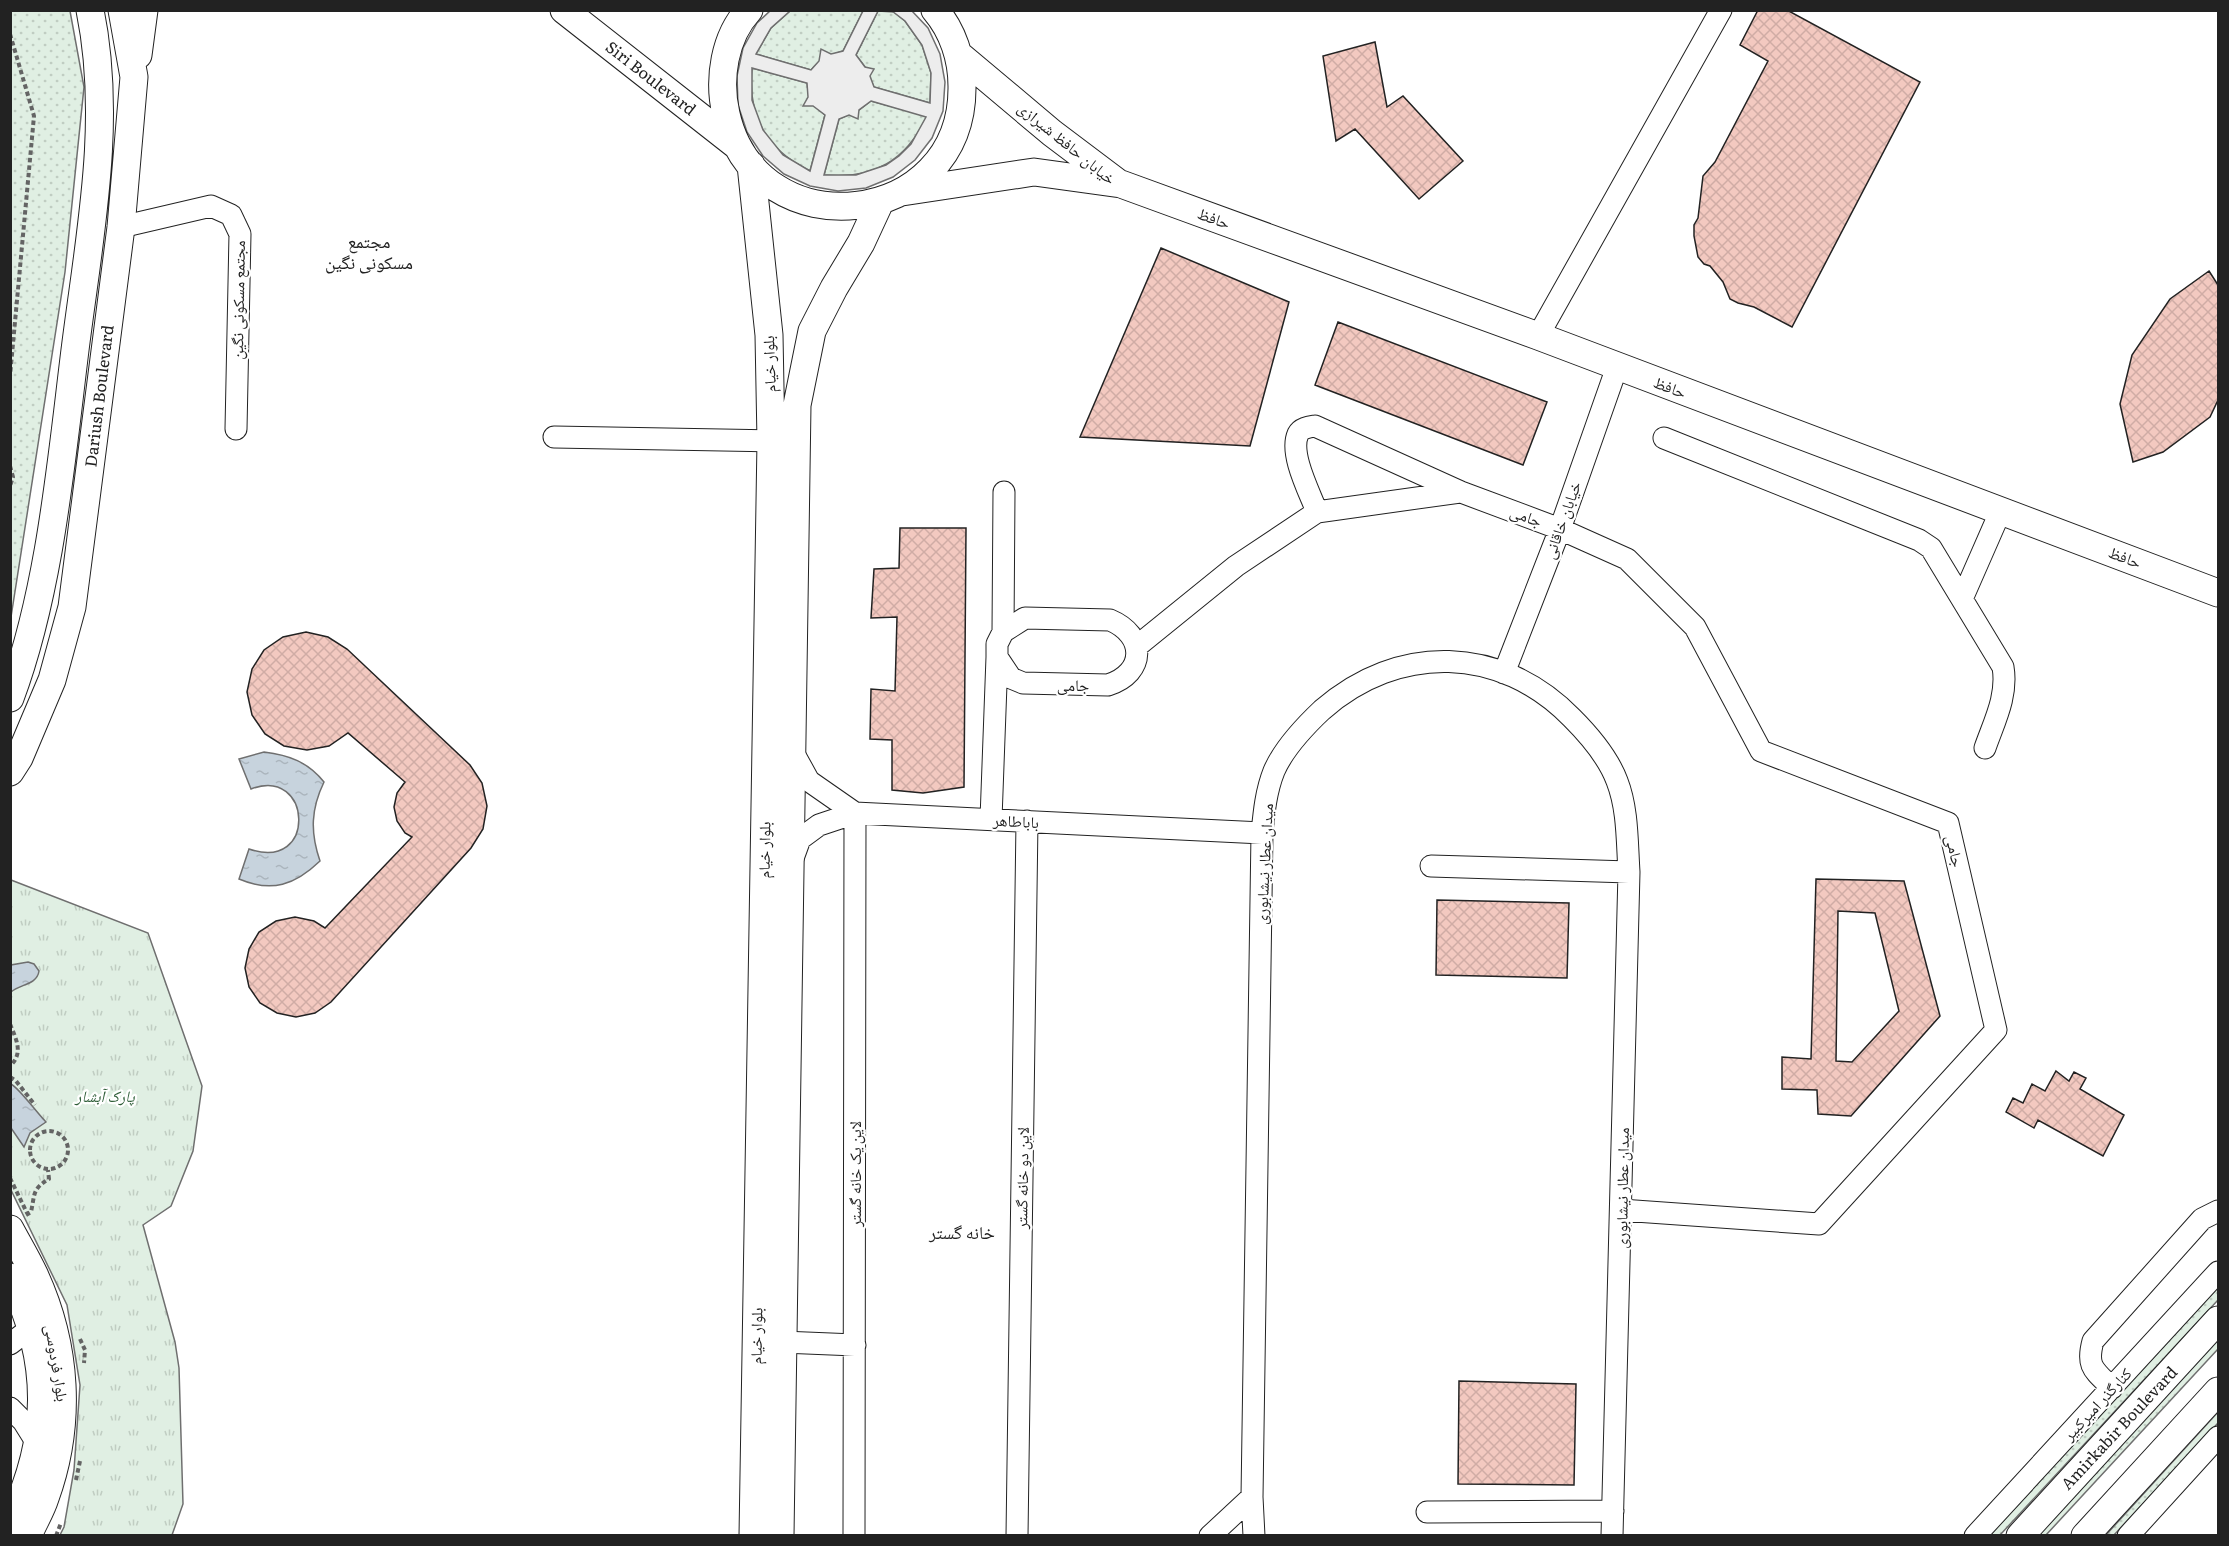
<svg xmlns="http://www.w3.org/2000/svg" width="2229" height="1546" font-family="Literata,'Noto Naskh Arabic',serif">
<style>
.grass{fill:url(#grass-dots);stroke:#6f6f6f;stroke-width:1.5}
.park{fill:url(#park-tufts);stroke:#6f6f6f;stroke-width:1.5}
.parking{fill:#ededed;stroke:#6f6f6f;stroke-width:1.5;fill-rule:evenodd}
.water{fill:url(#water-ripples);stroke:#6f6f6f;stroke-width:1.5}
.building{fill:url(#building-cross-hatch);stroke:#222;stroke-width:1.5;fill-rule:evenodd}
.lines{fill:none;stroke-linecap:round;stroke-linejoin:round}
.minor-casing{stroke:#222;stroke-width:23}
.major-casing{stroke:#222;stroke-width:29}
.path{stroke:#646464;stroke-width:4;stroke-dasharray:4.5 3;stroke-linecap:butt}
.minor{stroke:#fff;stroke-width:21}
.major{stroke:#fff;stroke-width:27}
.labels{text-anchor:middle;stroke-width:4.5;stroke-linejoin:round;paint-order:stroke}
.street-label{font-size:16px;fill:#222;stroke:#fff}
.park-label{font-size:16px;font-style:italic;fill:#2f5e38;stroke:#fff}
.neighbourhood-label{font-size:18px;fill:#222;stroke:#fff}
</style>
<defs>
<pattern id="grass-dots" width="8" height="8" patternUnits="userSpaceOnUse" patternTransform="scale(1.5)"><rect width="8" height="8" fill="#e0efe3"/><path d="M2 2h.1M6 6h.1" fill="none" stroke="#c0cdc2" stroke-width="1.8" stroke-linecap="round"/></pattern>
<pattern id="park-tufts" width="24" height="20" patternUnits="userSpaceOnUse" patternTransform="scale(1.5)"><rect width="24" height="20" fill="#e0efe3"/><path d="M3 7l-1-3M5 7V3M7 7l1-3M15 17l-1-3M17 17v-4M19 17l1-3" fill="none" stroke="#c0cdc2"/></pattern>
<pattern id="water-ripples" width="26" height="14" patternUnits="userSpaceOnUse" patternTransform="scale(1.5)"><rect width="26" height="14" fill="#c7d3dd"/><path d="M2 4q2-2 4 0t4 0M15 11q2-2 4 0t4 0" fill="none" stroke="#abb5bd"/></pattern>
<pattern id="building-cross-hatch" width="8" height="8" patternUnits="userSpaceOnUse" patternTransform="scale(1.5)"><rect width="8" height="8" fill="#f3c9c0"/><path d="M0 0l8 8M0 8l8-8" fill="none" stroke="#d0aca5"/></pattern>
</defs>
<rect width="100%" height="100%" fill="#fff"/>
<path class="grass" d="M11,10L70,11L84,87L65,272L11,617Z
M790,11H863L843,51C829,55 820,59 811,70L756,54L771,28Z
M878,11L894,12L905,21L922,45L931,73L930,103L874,87L865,67L856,55Z
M752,68L807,83C809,99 812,105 825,115L810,171C766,150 747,116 752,68Z
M871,101L927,116C906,161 873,180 824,175L839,119L859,110Z
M2218,1287V1300L2000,1535L1989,1536Z
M2218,1320V1349L2046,1535L2019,1536Z
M2218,1412V1423L2114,1535L2105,1536Z"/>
<path class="park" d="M11,880L148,933L202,1086L193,1151L171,1206L143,1225L175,1342L179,1368L183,1504L172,1535H60L64,1527L74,1470L80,1385L67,1305L11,1190Z"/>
<path class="parking" d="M770,11H790L771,28L756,54L811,70L819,61L821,49L831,54L843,51L863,11H878L856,55L865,67L874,69L870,76L874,87L930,103L931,73L922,45L905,21L892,11H912L928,28L940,54L945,82L943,111L932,138L915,160L893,177L866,188L838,191L810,186L784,174L763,156L747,132L738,105L737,76L743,48L757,23ZM752,68L807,83L808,97L803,106H813L825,115L810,171L783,155L763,130L752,100ZM871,101L926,117L911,144L899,156L886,165L856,175H824L839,119L849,115L858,119L859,110Z"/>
<path class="water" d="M264,752C289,755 308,762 324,782C311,809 310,832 320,861C295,885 272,893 239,879L249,849C318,873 312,765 251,789L239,759Z
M28,962L34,964L39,971C37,985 20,984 11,992V965Z
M11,1084C19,1088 37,1113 46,1122L30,1133L24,1147L11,1128Z"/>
<path class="building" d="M1758,10H1787L1920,82L1792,327L1754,307L1738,303L1730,299L1723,282L1710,266L1704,264L1698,257L1694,236V225L1698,218L1703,176L1715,162L1768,61L1740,45Z
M1375,42L1387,107L1403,96L1463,161L1419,199L1355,129L1336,141L1323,56Z
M1161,248L1289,302L1250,446L1080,437Z
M2209,271L2218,285V400L2210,417L2163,452L2133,462L2120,404L2132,355L2170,299Z
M1338,322L1547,402L1523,465L1315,385Z
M900,528H966L964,787L923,793L892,790V740L870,739L871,689L895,691L897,617L871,618L874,569L899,568Z
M306,632L328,637L347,649L470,765L482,783L487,806L483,829L471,848L331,1002L315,1013L296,1017L277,1013L260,1003L249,987L245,968L249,949L259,932L276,921L295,917L314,921L325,928L412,837L405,833L397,821L394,807L397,793L405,782L348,733L329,746L307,750L284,746L265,734L252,715L247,692L252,669L264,650L283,637Z
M1816,879L1904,881L1940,1016L1851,1116L1818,1114L1817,1090L1782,1089V1057L1811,1059ZM1838,911L1875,913L1899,1011L1852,1062L1836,1061Z
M1437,900L1569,903L1567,978L1436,975Z
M2056,1071L2069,1081L2074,1072L2086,1078L2080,1089L2124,1115L2103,1156L2038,1120L2034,1128L2006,1112L2013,1098L2023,1103L2032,1084L2045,1091Z
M1459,1381L1576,1384L1574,1485L1458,1484Z"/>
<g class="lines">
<g class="minor-casing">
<path id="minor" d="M121,227L211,206L231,215L240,234L236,429
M1538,336L1721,10
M554,437L771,441
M1664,438L1919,540L1931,548L2003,667C2008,696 1994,722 1985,748
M1317,512C1310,493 1289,454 1298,434C1301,428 1309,427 1315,426L1461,492L1560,529L1627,559L1695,627L1761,751L1948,823L1996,1030L1819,1224L1621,1210
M1962,599L2001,510
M1025,618L1110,620C1146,635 1146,673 1108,685L1023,683L1011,678L997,657V644L1003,632Z
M1003,632L1004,492
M1136,647L1236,566L1317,512L1460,492
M1504,673L1560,529L1617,367
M793,752L809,781L855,813
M991,819L997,657
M792,861L800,839L819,825L855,813L1262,833
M1431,866L1629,872
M782,1342L855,1345
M10,1344L31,1328
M2112,1388C2094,1370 2086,1367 2093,1341L2202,1219L2218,1211
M10,1408L23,1421L38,1445
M1427,1512L1613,1511
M854,1535L855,813
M1017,1536L1027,821
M1210,1536L1252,1497
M1254,1536L1252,1497L1262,833C1264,812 1266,791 1274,771C1284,748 1304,727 1322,710C1398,643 1501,645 1572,718C1590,736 1608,757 1617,781C1628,809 1627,842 1629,872L1612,1536
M1975,1536L2218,1272
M2128,1536L2218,1437"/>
</g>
<g class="major-casing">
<path id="major" d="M564,10L736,145
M749,10C724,37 718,79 726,114C757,252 964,229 962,86C962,59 953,31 935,10
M958,54L1052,133L1117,182
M138,55L144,10
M751,165L769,335L771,441L753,1536
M902,192L1034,172L1121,184L1538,336L2218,593
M10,698C50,591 61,463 75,350C89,238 113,122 90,10
M10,772L19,758L52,680L72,607L121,227L134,77L122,10
M10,1229C18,1244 27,1259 34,1274C67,1345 72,1424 45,1498C41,1511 33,1523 28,1536
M10,1277C53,1360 51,1440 10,1523
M780,1536L797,405L812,331L834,288L861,243L880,202
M2020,1536L2218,1320
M2085,1536L2218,1391"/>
</g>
<path class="path" d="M10,34L34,116L10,376
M10,466L13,477L10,486
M10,1024C16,1039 24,1053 10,1066
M10,1077L16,1081L35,1105
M30 1150a19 19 0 1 1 38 0a19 19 0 1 1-38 0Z
M10,1178L27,1213
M26,1215L31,1212C35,1194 32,1189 49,1179L48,1170
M80,1339L85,1350L84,1363
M76,1480L80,1461
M56,1536L61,1523"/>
<use href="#minor" class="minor"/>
<use href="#major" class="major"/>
</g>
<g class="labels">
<g class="street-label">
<text transform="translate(651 78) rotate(38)" y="6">Siri Boulevard</text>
<text transform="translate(1067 143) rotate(39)" y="6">خیابان حافظ شیرازی</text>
<text transform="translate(1214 218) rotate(20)" y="6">حافظ</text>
<text transform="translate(238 300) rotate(-89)" y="6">مجتمع مسکونی نگین</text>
<text transform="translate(769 364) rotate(-92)" y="6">بلوار خیام</text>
<text transform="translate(1670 387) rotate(21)" y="6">حافظ</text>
<text transform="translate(99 396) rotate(-83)" y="6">Dariush Boulevard</text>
<text transform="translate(1526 516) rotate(20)" y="6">جامی</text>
<text transform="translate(1562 520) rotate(-70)" y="6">خیابان خاقانی</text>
<text transform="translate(2125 557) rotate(21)" y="6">حافظ</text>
<text transform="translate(1073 685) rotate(1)" y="6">جامی</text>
<text transform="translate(1016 821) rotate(3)" y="6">باباطاهر</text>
<text transform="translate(764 850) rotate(-89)" y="6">بلوار خیام</text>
<text transform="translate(1955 851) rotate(77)" y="6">جامی</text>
<text transform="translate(1264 864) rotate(-87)" y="6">میدان عطار نیشابوری</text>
<text transform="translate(855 1174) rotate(-90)" y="6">لاین یک خانه گستر</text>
<text transform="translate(1022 1178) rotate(-89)" y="6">لاین دو خانه گستر</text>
<text transform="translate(1622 1188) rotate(-89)" y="6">میدان عطار نیشابوری</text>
<text transform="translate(756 1336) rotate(-89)" y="6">بلوار خیام</text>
<text transform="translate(57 1363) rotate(81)" y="6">بلوار فردوسی</text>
<text transform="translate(2097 1404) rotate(-47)" y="6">کنارگذر امیرکبیر</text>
<text transform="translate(2119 1428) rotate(-47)" y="6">Amirkabir Boulevard</text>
</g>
<g class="park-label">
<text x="105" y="1102">پارک آبشار</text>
</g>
<g class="neighbourhood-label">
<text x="369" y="248">مجتمع<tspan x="369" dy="21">مسکونی نگین</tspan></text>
<text x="962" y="1239">خانه گستر</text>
</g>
</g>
<rect width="2229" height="1546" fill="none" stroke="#222222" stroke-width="24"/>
</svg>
